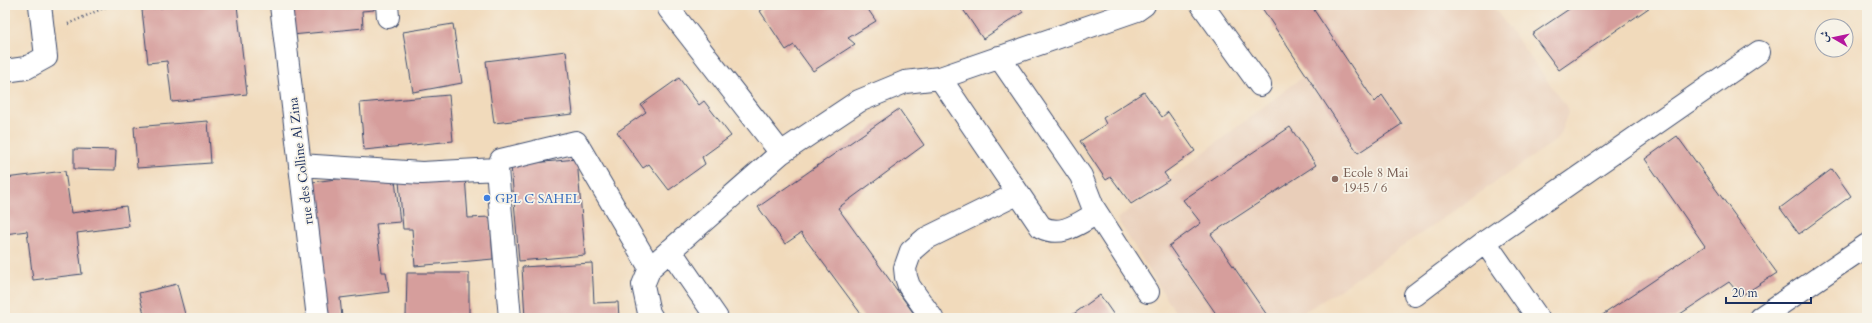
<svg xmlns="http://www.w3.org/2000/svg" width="1872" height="323" font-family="Cardo,Amiri,serif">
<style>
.built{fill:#e9ceb9}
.building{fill:#d69e9c}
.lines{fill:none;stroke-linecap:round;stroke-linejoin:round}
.minor-casing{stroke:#3b496c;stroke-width:24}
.path{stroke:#3b496c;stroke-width:2.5;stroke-dasharray:1 3;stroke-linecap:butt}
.minor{stroke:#fff;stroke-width:22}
.education-dot{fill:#8d6e63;stroke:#f7f3e8;stroke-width:1.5}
.shop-dot{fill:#3f7fe0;stroke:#f7f3e8;stroke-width:1.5}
.labels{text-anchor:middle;stroke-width:3.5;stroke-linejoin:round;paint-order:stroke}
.street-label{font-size:13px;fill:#1b2f5e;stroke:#f7f3e8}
.education-label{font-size:13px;fill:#785e54;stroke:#f7f3e8;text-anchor:start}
.shop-label{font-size:13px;fill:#366cbe;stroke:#f7f3e8;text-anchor:start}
</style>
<rect width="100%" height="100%" fill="#f7f3e8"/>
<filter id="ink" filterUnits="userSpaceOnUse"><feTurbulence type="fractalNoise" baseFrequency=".025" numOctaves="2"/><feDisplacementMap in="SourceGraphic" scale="8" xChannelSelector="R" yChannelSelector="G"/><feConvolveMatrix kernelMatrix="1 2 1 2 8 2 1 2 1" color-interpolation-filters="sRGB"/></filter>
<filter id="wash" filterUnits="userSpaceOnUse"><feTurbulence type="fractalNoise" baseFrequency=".012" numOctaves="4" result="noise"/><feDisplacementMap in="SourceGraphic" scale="16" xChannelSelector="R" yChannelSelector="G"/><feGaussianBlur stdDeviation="0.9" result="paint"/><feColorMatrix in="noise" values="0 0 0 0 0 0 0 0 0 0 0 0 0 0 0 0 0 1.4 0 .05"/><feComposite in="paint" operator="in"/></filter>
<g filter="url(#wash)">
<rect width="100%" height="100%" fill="#f1dabb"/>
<path class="built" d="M1260,5H1492L1569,110L1558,139L1335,293L1294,318H1179L1117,219L1305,75Z"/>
<g id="blocks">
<path class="building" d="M185,5H237L247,94L172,102L167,61L148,63L142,10Z
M289,5H374V10L362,11L363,28L292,35Z
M769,5H865L876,21L848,38L855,44L813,71L794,45L786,50L760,11Z
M951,5H1018L1023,12L983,39L960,5L954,10Z
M1260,5H1320L1314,10L1375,102L1382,95L1402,124L1358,153Z
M1575,5H1653L1559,70L1532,34Z
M453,24L462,83L413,92L403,32Z
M566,51L573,114L494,123L486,61Z
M679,78L699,105L704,101L731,136L702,157L705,164L669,190L649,164L643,168L617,132L646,112L641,105Z
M1144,92L1162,117L1168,112L1195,151L1164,173L1169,180L1131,204L1111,177L1106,180L1080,141L1106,124L1103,118Z
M449,95L453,141L364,150L360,103Z
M899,109L924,145L838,208L917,318H864L801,233L785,244L758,207Z
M208,121L211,163L137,168L134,127Z
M1290,127L1316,165L1211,234L1269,318H1219L1169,246L1201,223L1183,200Z
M1677,136L1777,273L1741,296L1729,282L1674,318H1598L1705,246L1645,159Z
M74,149L116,150L115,170L74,169Z
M577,159L585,255L519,261L511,165Z
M1832,169L1851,196L1799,234L1780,208Z
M65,171L71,213L126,206L129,226L77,233L82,274L33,280L27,231L5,234V178Z
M394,172L400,222L376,224L382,272H386L389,292L340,298L342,317L326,318L304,183Z
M465,176L468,218L490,217L493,259L415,266L412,229H403L399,181Z
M592,263L594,303L618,302L619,318H525L522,267Z
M407,273H469V318H406Z
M177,284L186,318H145L139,293Z
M1100,295L1116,318H1068Z"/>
</g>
</g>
<g filter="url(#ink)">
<use href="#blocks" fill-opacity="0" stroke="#3b496c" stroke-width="1"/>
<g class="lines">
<g class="minor-casing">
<path id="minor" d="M281,5L318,318
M387,5L388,17
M1202,5L1260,85
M669,9L781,153
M999,57L1081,176L1093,207L1148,292
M5,71L26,68L46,57L40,5
M940,78L1041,227C1062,238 1079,223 1097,213
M501,160L576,142L650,268
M300,165L422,173L497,169L510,318
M1485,242L1538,318
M670,250L717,318
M1415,295L1485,242L1759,52
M652,318L649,313L643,285L650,268L781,153L859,101L905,82L940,78L1137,10L1144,5
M932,318L909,286L906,277L905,268L911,251L925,239L1017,194
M1760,318L1867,245"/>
</g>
<path class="path" d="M68,24L110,5"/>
<use href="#minor" class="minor"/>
</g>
</g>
<circle class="education-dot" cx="1335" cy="179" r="4"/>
<circle class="shop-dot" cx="487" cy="198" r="4"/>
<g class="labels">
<g class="street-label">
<text transform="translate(300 161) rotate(-97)" y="5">rue des Colline Al Zina</text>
</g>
<g class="education-label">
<text x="1343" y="177">Ecole 8 Mai<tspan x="1343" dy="15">1945 / 6</tspan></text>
</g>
<g class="shop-label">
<text x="495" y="203">GPL C SAHEL</text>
</g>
</g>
<rect width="1872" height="323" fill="none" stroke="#f7f3e8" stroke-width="20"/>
<g transform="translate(1834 38) rotate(279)"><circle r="19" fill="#f7f3e8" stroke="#9fa5b1"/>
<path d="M0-3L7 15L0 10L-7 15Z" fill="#b5179e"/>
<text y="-6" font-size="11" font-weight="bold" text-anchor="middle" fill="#1b2f5e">ش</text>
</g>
<path d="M1726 297v6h85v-6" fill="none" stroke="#1b2f5e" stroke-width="2"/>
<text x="1732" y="297" font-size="12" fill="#1b2f5e" stroke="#f7f3e8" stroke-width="3" paint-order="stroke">20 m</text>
</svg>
